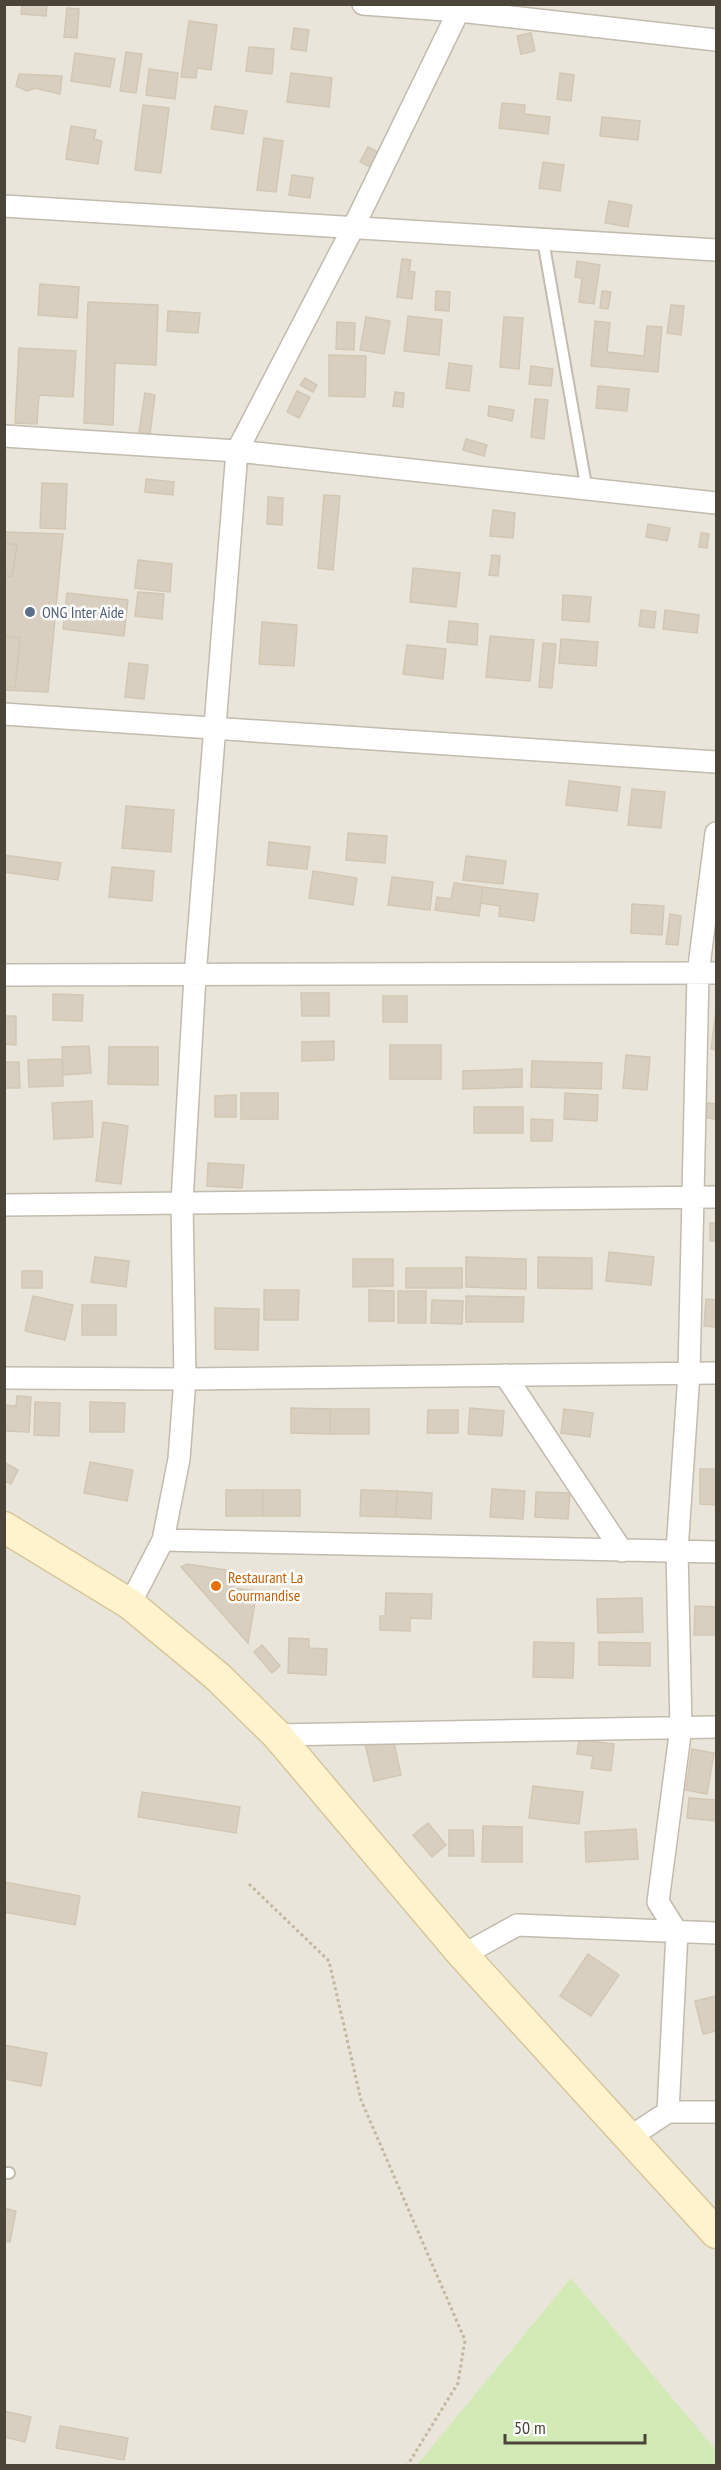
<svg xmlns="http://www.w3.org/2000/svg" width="721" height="2470" font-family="'PT Sans Narrow',sans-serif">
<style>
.residential{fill:#eae5da}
.garden{fill:#d2eab5}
.building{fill:#d8cfc1;stroke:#d3c7b4;stroke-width:1.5}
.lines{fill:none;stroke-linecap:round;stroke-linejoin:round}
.service-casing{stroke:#c2bbae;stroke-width:14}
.minor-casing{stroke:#c2bbae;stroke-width:24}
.secondary-casing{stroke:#d6c79b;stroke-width:33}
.path{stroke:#c4b79f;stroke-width:3;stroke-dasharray:3 3;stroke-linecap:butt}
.service{stroke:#fff;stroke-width:10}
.minor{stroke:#fff;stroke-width:21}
.secondary{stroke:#fff3cd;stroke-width:30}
.service-dot{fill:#5c6f8a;stroke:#fff;stroke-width:2}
.food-dot{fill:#e8710a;stroke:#fff;stroke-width:2}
.labels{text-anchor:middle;stroke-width:5;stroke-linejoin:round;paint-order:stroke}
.service-label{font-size:16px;fill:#4e5e75;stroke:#fff;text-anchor:start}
.food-label{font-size:16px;fill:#c56008;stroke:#fff;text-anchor:start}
</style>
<rect width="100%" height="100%" fill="#f6f3ec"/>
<path class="residential" d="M5,5H716V2465H5Z"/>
<path class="garden" d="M571,2278L716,2450V2465H417Z"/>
<path class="building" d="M22,4H47L46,16L21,14Z
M67,8L79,9L77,38L64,37Z
M189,21L217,25L211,70L197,68L196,78L181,77Z
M294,28L309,30L306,51L291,49Z
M531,33L535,51L521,54L517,36Z
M249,47L274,49L272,74L246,71Z
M126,52L142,54L136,93L120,91Z
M75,53L115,59L110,87L71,81Z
M149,69L178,73L175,99L146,95Z
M291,73L332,78L329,107L287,102Z
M560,73L574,75L571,101L557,99Z
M19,74L62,76L60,94L35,88L27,91L16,86Z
M502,103L525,105L524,114L550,117L548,134L499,128Z
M143,105L169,108L161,173L135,170Z
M215,106L247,111L243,134L211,129Z
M602,117L640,121L638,140L600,136Z
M71,126L96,130L94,139L102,141L98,164L66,159Z
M264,138L283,141L276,192L257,190Z
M368,147L382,154L374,169L360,162Z
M543,162L564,165L560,191L539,188Z
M292,175L313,178L310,198L289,195Z
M609,201L632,205L628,227L605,223Z
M402,259L411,260L409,271L415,272L412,299L397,297Z
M577,261L600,265L594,304L579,302L582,278L575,277Z
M40,284L79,287L77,318L38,315Z
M436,291L450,292L449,311L435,310Z
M602,291L611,292L608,309L600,308Z
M88,302L158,305L156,365L115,363L113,425L84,423Z
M671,305L684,306L681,335L667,333Z
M168,311L200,313L198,333L167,331Z
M408,316L442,320L439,355L404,351Z
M366,317L390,321L384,354L360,350Z
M504,317L523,318L519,369L500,367Z
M595,321L610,323L607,352L644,356L647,326L662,327L658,372L591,366Z
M337,322L355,323L354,350L336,349Z
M19,348L76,351L73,397L39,395L37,424L15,423Z
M329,355L366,356L365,397L329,396Z
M449,363L472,366L469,391L446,388Z
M531,366L553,369L551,386L529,384Z
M305,378L317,385L313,392L300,385Z
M598,386L629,389L627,411L596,408Z
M297,391L310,397L299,418L287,412Z
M395,392L404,393L403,407L393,406Z
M145,393L155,395L150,434L139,432Z
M535,399L548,400L544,439L531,437Z
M489,406L514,410L512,421L488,416Z
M466,439L487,445L484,456L463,450Z
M146,479L174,482L173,495L145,492Z
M42,483L67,484L65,529L40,528Z
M324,495L340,496L333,570L318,568Z
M268,497L283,498L282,525L267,524Z
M493,510L515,513L513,538L490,536Z
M648,524L670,528L667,541L646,537Z
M4,532L63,534L48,692L4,690Z
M701,533L709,534L707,548L699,547Z
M4,543L17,545L12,577L4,575Z
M492,555L500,556L498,576L489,575Z
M138,560L172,564L170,592L135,588Z
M413,568L460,573L456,607L410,602Z
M138,592L164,594L162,619L135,616Z
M67,593L128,600L124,636L63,629Z
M563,595L591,597L589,622L562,620Z
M641,610L656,612L654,628L639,626Z
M665,610L699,615L697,633L663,629Z
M449,621L478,624L477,645L447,642Z
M262,622L297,625L294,666L259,664Z
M4,636L20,638L15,687L4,686Z
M490,636L534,640L530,681L486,677Z
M561,639L598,642L596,666L559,663Z
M543,643L556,644L552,688L539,687Z
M407,645L446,649L443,679L403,674Z
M129,663L148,665L144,699L125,697Z
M569,781L620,787L617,811L566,805Z
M632,789L665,792L661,828L628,825Z
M126,806L174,810L171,852L122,848Z
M348,833L387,836L385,863L346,860Z
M269,842L310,847L307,869L267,865Z
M4,855L61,863L58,880L4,872Z
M466,856L506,861L503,884L463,880Z
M112,867L154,871L152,901L109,897Z
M313,871L357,878L353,905L309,898Z
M392,877L433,882L430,910L388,905Z
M454,883L483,887L479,916L435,910L437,897L451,899Z
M483,887L538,894L534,921L499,916L500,906L481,903Z
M632,904L664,906L662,935L631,933Z
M670,914L681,916L678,945L666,944Z
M301,993H329V1016H302Z
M53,994L83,995L82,1021L53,1020Z
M383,996H407V1022H383Z
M716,1011V1050L711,1049Z
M4,1016H16V1045L4,1044Z
M334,1041V1060L302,1061V1042Z
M390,1045H441V1079H390Z
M89,1046L91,1073L63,1075L62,1047Z
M109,1047H158V1085L108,1084Z
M626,1055L650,1057L647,1090L623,1088Z
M62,1059L63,1086L29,1087L28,1060Z
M532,1061L602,1063L601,1089L531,1087Z
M4,1062H19L20,1088H4Z
M522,1069V1087L463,1089V1071Z
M241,1093H278V1119H241Z
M565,1093L598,1095L597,1121L564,1119Z
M236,1095V1117H215V1096Z
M92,1101L93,1137L54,1139L52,1103Z
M708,1103L716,1104V1119L707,1118Z
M474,1107H523V1133H474Z
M531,1119L553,1120L552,1141H531Z
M103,1122L128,1126L121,1184L96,1181Z
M208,1163L244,1165L242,1188L207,1186Z
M710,1223H716V1241H710Z
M609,1252L654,1257L651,1285L606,1281Z
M95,1257L129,1261L126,1287L91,1282Z
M466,1257L526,1259V1289L466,1287Z
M538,1257L592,1258V1289L538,1288Z
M353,1259H393V1286L353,1287Z
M406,1268H462V1288H406Z
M22,1271H42V1288H22Z
M264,1290H299L298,1320H264Z
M369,1290L394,1291V1321H369Z
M398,1291H426V1323H398Z
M33,1296L73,1305L65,1340L25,1331Z
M466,1296L524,1297L523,1322H466Z
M706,1299L716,1300V1327L704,1326Z
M432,1300L463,1301L462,1324L431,1323Z
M82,1305H116V1335H82Z
M215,1308L259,1309L258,1350L215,1349Z
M17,1396L31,1397L29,1432L4,1431V1405L16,1406Z
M35,1402L60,1403L59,1436L34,1435Z
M90,1402L125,1403L124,1432H90Z
M291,1408L330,1409V1434L291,1433Z
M470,1408L504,1411L502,1436L468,1434Z
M330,1409H369V1434H330Z
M564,1409L593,1413L590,1437L561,1433Z
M428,1410H458V1433H427Z
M4,1462L18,1470L11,1484L4,1481Z
M90,1462L133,1470L127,1501L84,1493Z
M700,1469H716V1505L700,1504Z
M492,1489L525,1491L523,1519L490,1517Z
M226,1490H263V1516H226Z
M263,1490H300V1516H263Z
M361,1490L397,1491L396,1517L360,1516Z
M397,1491L432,1493L431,1519L396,1517Z
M536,1492L570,1493L568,1519L535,1517Z
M187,1564L226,1570V1577L235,1578L234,1588L257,1591L248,1643L181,1567Z
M386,1593L432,1594L431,1619L410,1618V1631L380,1630V1616H385Z
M642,1598L643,1632L598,1633L597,1599Z
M695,1606L716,1607V1635H694Z
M289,1638L309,1639V1648L327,1649L326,1675L288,1673Z
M534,1642L574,1643L573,1678L533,1677Z
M599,1642L650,1643V1666L599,1665Z
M262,1645L280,1666L272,1673L254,1652Z
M393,1738L401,1775L374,1781L365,1744Z
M579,1740L614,1744L611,1771L591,1768L593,1756L577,1754Z
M692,1749L714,1753L707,1794L686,1790Z
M533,1786L583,1792L579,1824L529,1818Z
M142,1792L240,1807L236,1833L138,1817Z
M689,1798L716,1800V1821L687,1818Z
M428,1823L446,1845L432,1857L413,1835Z
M483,1826L522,1827V1862H482Z
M636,1829L638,1859L586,1862L585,1832Z
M449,1830H473L474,1856H449Z
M4,1882L80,1896L75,1925L4,1912Z
M588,1954L619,1975L591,2016L560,1996Z
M716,1996V2031L703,2034L695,2001Z
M4,2045L47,2053L41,2086L4,2079Z
M4,2208L16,2211L10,2242L4,2241Z
M4,2411L31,2417L25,2442L4,2437Z
M60,2426L128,2438L124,2460L56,2448Z"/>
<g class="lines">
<g class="service-casing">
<path id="service" d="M543,240L587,491
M4,2173H9"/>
</g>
<g class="minor-casing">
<path id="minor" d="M363,4L459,11L716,40
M4,206L716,250
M4,436L237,451L716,503
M4,714L716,762
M4,975L716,973
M4,1205L716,1197
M505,1375L622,1551
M4,1378L185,1379L716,1373
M163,1540L716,1552
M130,1604L163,1540L179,1459L185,1379L182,1202L195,976L237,451L353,228L462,4
M277,1735L716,1727
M463,1955L517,1925L716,1933
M668,2112L677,1932L658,1902L681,1727L677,1551L689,1373L698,974L716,833
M630,2137L668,2112H716"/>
</g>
<g class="secondary-casing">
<path id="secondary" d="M4,1527L130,1604L218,1677L277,1735L463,1955L716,2233"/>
</g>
<path class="path" d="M249,1884L329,1961L361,2100L465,2340L458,2383L407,2466"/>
<use href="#service" class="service"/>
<use href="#minor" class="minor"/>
<use href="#secondary" class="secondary"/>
</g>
<circle class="service-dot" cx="30" cy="612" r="6"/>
<circle class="food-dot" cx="216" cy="1586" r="6"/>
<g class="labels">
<g class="service-label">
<text x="42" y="618">ONG Inter Aide</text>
</g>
<g class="food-label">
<text x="228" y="1583">Restaurant La<tspan x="228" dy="18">Gourmandise</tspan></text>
</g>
</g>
<rect width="721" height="2470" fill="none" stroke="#4b4439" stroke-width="12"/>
<path d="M505 2434v9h140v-9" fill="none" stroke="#4b4439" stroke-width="3"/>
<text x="514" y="2434" font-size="18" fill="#4b4439" stroke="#ffffff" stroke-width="4.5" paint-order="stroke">50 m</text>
</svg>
